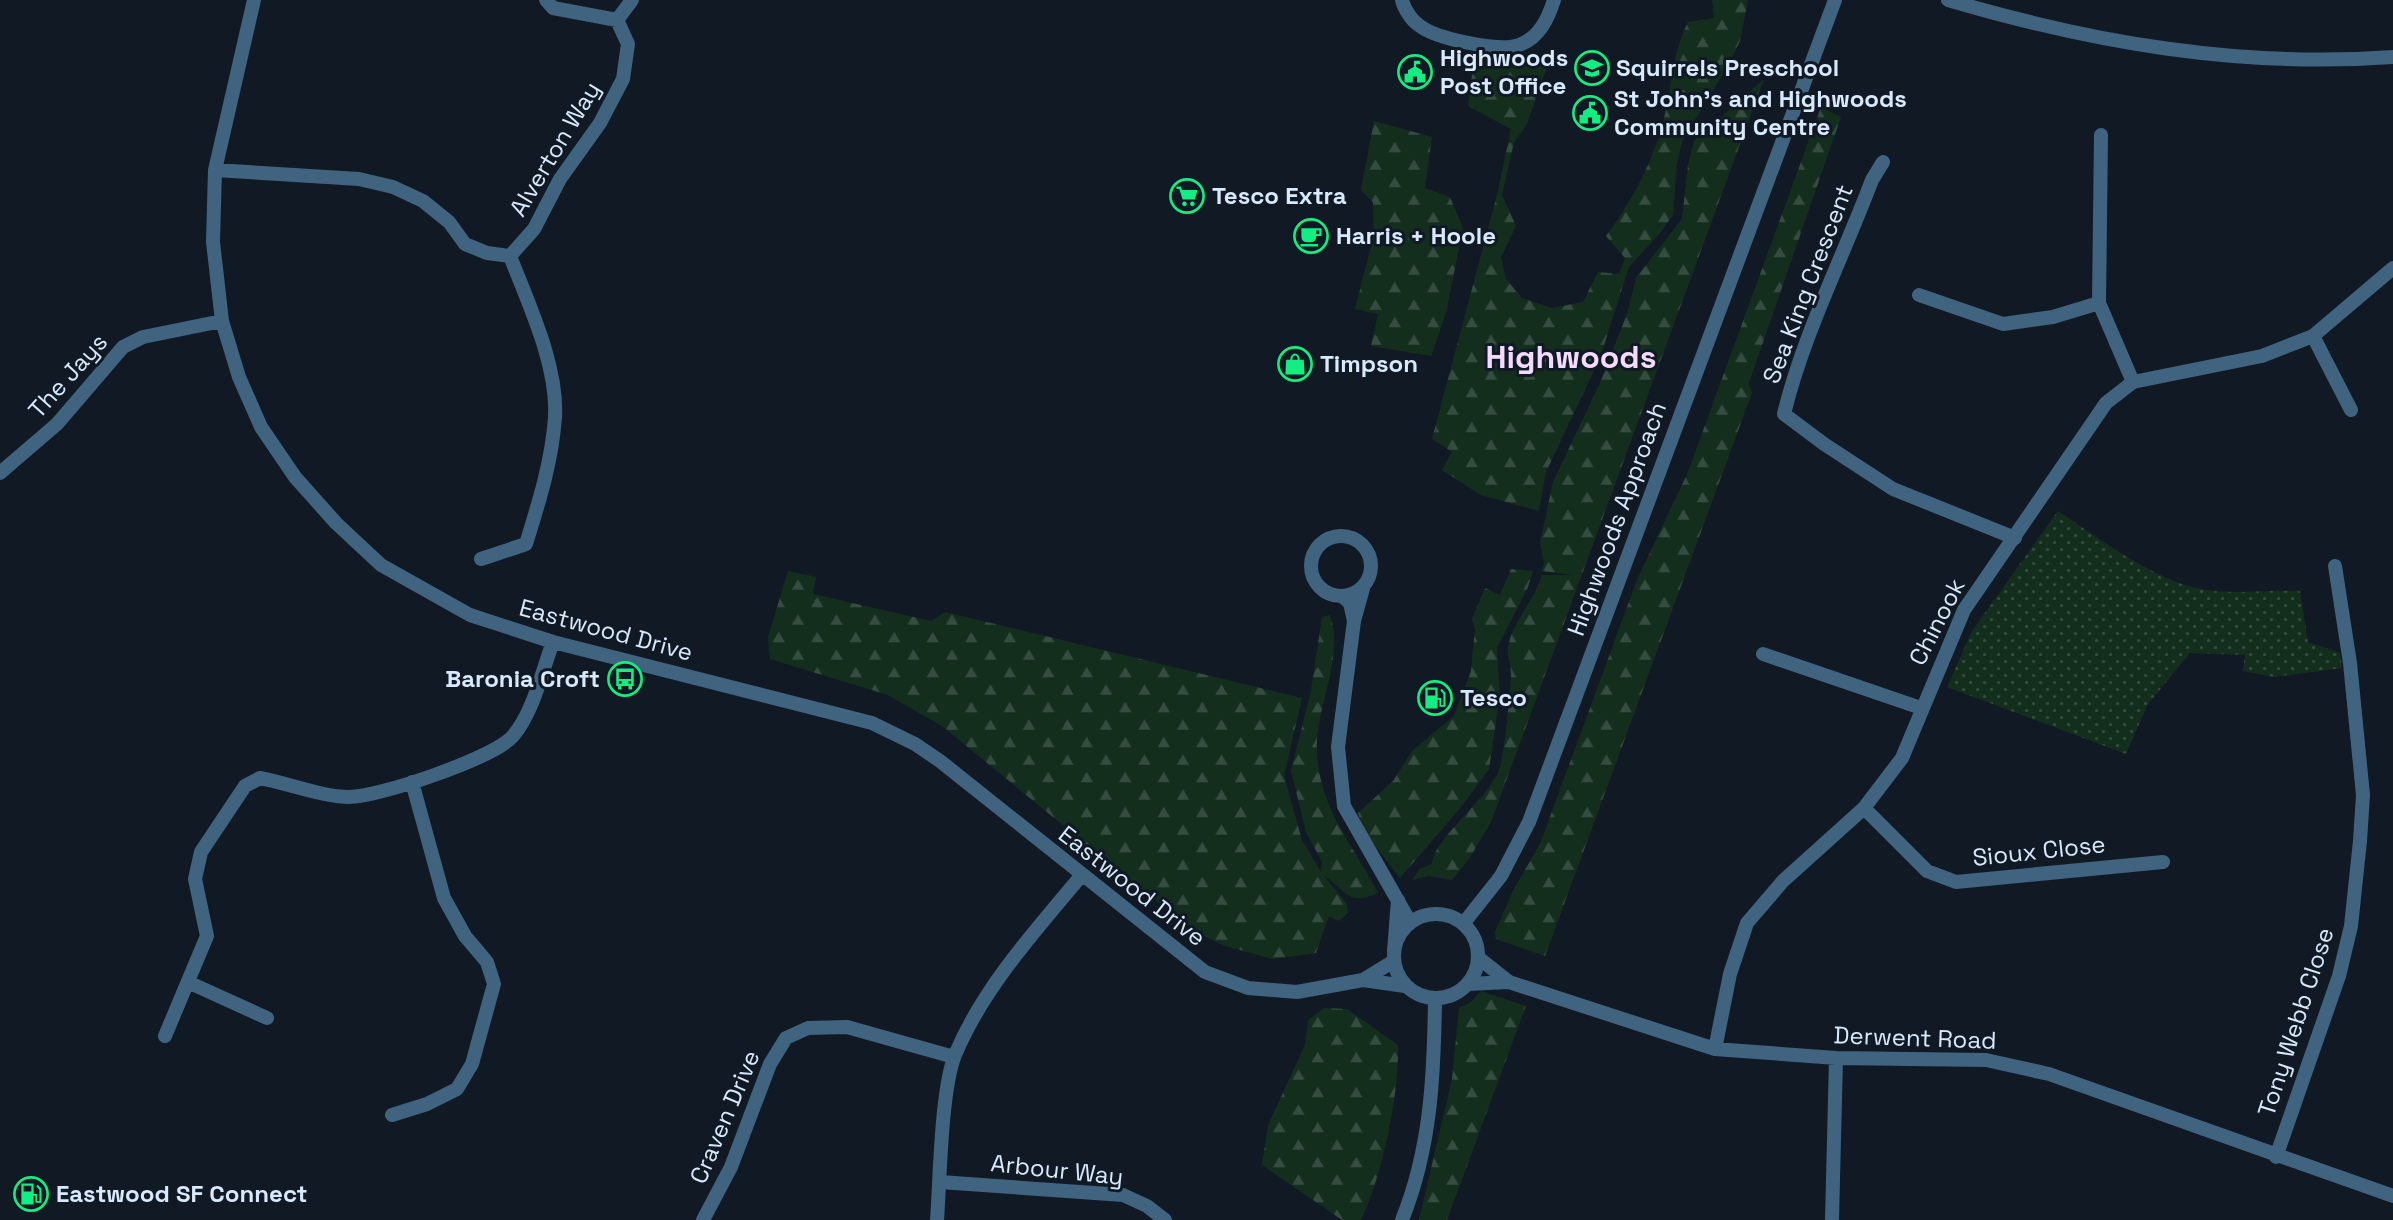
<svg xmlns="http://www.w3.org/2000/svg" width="2393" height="1220" font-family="'Space Grotesk',sans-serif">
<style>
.green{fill:url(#green-dots)}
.forest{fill:url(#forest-firs)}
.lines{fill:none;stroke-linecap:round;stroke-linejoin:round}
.minor{stroke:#406380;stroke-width:14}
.tertiary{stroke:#406380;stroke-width:14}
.labels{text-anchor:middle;stroke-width:6;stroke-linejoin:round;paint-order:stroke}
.poi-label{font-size:24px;font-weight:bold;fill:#d8e9fc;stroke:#111925;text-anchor:start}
.street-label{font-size:24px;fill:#d8e9fc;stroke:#111925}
.district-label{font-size:32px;font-weight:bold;fill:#f4dafc;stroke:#111925}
</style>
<defs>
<pattern id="green-dots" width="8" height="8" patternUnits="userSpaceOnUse" patternTransform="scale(1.75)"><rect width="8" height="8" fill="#142e1e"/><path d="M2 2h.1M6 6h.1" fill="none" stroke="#354c40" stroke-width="1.8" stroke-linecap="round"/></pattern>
<pattern id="forest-firs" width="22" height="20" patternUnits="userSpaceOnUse" patternTransform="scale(1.75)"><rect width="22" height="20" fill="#142e1e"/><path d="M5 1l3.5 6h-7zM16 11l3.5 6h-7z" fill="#354c40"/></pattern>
</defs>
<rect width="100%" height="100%" fill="#111925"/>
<path class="green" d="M2058,511C2099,538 2153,580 2201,589C2232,595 2268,590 2300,591L2308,642L2340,653L2342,668L2274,677L2243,671L2245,655L2190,653L2148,704L2126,754L1947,687L1972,631Z"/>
<path class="forest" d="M1712,0H1748L1740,41L1729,64L1683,139L1677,163L1673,215L1660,233L1629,267L1600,358L1546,472L1539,511L1481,495L1442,470L1452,452L1432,439L1497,195L1511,129L1468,106L1472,75L1485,65L1514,63L1544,55L1549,62L1526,126L1514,142L1502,195L1516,226L1501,257L1506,279L1522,298L1552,308L1583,302L1598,272L1619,274L1625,258L1606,236C1630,204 1651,166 1662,126C1672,91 1671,55 1688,22L1714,18Z
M1764,79L1491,822L1469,859L1452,880L1429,876L1412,880L1420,869L1432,864C1433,840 1486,801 1499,770C1505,754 1510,693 1511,674C1511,665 1507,656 1508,648C1510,626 1535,599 1542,575H1573L1542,571L1544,563L1540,543L1553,482L1600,383L1627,314L1636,278L1682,219L1688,165L1694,141Z
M1821,107L1841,117L1749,383L1752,393L1545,956L1496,939L1495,932L1513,891L1540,844L1637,580L1688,472Z
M1374,121L1432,137L1425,188L1450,197L1463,228L1446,313L1431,356L1371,346L1378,314L1355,309L1374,235L1373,202L1361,190Z
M1511,569L1533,571L1528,587L1497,648L1500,695L1489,769L1462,806L1400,878L1363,830L1358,813L1393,781L1412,751L1454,716L1471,671L1475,629L1472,619L1485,588L1500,595Z
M788,571L816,577L813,594L931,621L945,612L1302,698L1284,776L1302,840L1321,872L1322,862L1306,832L1291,771L1311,691L1322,617L1330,615C1345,658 1315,707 1317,752C1320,811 1353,844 1378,893C1347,907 1348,891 1323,875L1347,904L1348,913L1339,921L1329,916L1316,953L1273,959L1225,946L1202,935L1142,890L942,726L888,695L770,659L768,637Z
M1481,991L1526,1006L1447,1220H1419L1452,1079L1459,1008L1471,1002Z
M1324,1008L1347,1009L1398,1045C1399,1096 1383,1174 1361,1220H1342L1262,1165L1268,1125L1305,1045L1308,1020Z"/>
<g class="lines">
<path class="minor" d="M254,0L215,170L213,242L222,321L239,377L261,427L295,477L336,523L381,565L470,615L553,642L872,723L915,744L940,761L1205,972L1248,988L1297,992L1363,980L1405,986
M546,0L553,8L617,20L632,0
M1402,0C1404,9 1412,21 1420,26C1437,39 1500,52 1519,45C1539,38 1548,19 1554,0
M2101,135L2099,303L2133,382
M1883,162L1872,180C1843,257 1803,335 1784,414L1824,444L1893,489L2015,538
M215,170L359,179L393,187L423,201L449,222L465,244L487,253L510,256C528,303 558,365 555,417C552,461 539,502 526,544L481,559
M510,256L534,229L560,179L600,123L623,79L628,44L617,20
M1919,295L2003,324L2053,317L2099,303
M2313,336L2351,410
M0,473L57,424L123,347L143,337L222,321
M1311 566a30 30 0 1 1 60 0a30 30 0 1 1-60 0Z
M1342,596L1350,603L1354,621L1364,585
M1354,621L1338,747L1344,806L1410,922
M1763,654L1921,708
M1864,808L1927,871L1956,882L2163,862
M1394,951L1398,900
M1480,959L1509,982L1715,1049L1836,1058L1986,1060L2049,1074L2393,1196
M1363,980L1394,961
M190,983L267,1018
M1468,984L1509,982
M165,1036L207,936L195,879L201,852L245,786L260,778C287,783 323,797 349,797C379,797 494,758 513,736C534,711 542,671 553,642
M1715,1049L1730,974L1747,923L1783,881L1864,808L1902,758L1964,610L2106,403L2133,382L2262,356L2313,336L2393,268
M392,1115L427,1104L457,1089L472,1064L494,984L487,962L465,936L444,898L412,782
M2276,1157L2339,976L2351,926L2360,841L2363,795L2350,663L2335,566
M940,1182L1123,1195L1147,1206L1165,1220
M703,1220L731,1167L770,1064L786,1038L808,1028L847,1027L954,1057
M937,1220C940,1179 941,1090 955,1055C983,988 1035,931 1081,876
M1832,1220L1836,1058"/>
<path class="tertiary" d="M1948,0C2094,43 2240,68 2393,57
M1394 956a42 42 0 1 1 84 0a42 42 0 1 1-84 0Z
M1463,924L1501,876L1529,822L1835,0
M1402,1220C1431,1148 1434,1075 1435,999"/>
</g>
<defs>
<g id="school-ring" transform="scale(1.75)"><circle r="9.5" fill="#111925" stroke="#13ed82" stroke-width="1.5"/><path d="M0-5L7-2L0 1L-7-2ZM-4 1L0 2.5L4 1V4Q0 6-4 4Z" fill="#13ed82"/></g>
<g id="civic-ring" transform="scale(1.75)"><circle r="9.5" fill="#111925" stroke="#13ed82" stroke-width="1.5"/><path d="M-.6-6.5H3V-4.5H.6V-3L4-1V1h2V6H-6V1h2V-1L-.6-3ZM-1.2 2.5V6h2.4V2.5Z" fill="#13ed82"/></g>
<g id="supermarket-ring" transform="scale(1.75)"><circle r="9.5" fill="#111925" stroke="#13ed82" stroke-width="1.5"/><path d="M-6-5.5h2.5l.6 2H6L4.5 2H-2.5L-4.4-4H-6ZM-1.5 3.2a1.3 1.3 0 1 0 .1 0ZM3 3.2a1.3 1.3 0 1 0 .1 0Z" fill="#13ed82"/></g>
<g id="cafe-ring" transform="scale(1.75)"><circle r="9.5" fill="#111925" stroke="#13ed82" stroke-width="1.5"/><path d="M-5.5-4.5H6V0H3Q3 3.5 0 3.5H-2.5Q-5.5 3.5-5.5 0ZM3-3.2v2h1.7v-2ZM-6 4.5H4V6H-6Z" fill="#13ed82"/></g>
<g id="shop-ring" transform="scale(1.75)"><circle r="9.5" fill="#111925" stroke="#13ed82" stroke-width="1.5"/><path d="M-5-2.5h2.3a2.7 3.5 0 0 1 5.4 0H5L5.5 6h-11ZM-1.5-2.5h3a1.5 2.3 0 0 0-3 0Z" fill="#13ed82"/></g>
<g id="bus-ring" transform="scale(1.75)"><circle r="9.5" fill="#111925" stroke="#13ed82" stroke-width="1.5"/><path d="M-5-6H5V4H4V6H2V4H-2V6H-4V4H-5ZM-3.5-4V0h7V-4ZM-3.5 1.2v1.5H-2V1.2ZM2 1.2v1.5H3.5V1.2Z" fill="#13ed82"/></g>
<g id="fuel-ring" transform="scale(1.75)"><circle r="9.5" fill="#111925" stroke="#13ed82" stroke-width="1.5"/><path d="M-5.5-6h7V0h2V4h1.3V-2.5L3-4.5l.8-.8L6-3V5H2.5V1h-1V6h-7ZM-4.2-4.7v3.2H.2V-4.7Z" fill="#13ed82"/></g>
</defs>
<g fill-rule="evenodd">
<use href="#school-ring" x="1592" y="68"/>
<use href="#civic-ring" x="1415" y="72"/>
<use href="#civic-ring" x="1590" y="113"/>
<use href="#supermarket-ring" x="1187" y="196"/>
<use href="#cafe-ring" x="1311" y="236"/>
<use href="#shop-ring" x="1295" y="364"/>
<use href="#bus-ring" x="625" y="679"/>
<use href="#fuel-ring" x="1435" y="698"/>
<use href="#fuel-ring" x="31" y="1194"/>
</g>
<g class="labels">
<g class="poi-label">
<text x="1440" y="66">Highwoods<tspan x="1440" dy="28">Post Office</tspan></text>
<text x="1616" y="76">Squirrels Preschool</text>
<text x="1614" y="107">St John's and Highwoods<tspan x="1614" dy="28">Community Centre</tspan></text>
<text x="1212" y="204">Tesco Extra</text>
<text x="1336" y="244">Harris + Hoole</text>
<text x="1320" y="372">Timpson</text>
<text x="600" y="687" text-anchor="end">Baronia Croft</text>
<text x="1460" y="706">Tesco</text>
<text x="56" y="1202">Eastwood SF Connect</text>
</g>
<g class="street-label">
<text transform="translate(555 149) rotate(-59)" y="8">Alverton Way</text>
<text transform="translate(1808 284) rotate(-69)" y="8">Sea King Crescent</text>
<text transform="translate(68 376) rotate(-48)" y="8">The Jays</text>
<text transform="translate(1617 519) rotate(-70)" y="8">Highwoods Approach</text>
<text transform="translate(1937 622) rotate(-63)" y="8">Chinook</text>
<text transform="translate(606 630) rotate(15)" y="8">Eastwood Drive</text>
<text transform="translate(2039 851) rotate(-6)" y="8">Sioux Close</text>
<text transform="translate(1132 886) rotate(38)" y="8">Eastwood Drive</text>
<text transform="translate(2296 1022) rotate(-72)" y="8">Tony Webb Close</text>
<text transform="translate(1915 1038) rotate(2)" y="8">Derwent Road</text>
<text transform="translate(725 1117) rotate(-67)" y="8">Craven Drive</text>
<text transform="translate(1057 1170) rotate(6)" y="8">Arbour Way</text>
</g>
<g class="district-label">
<text x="1571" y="368">Highwoods</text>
</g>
</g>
</svg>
